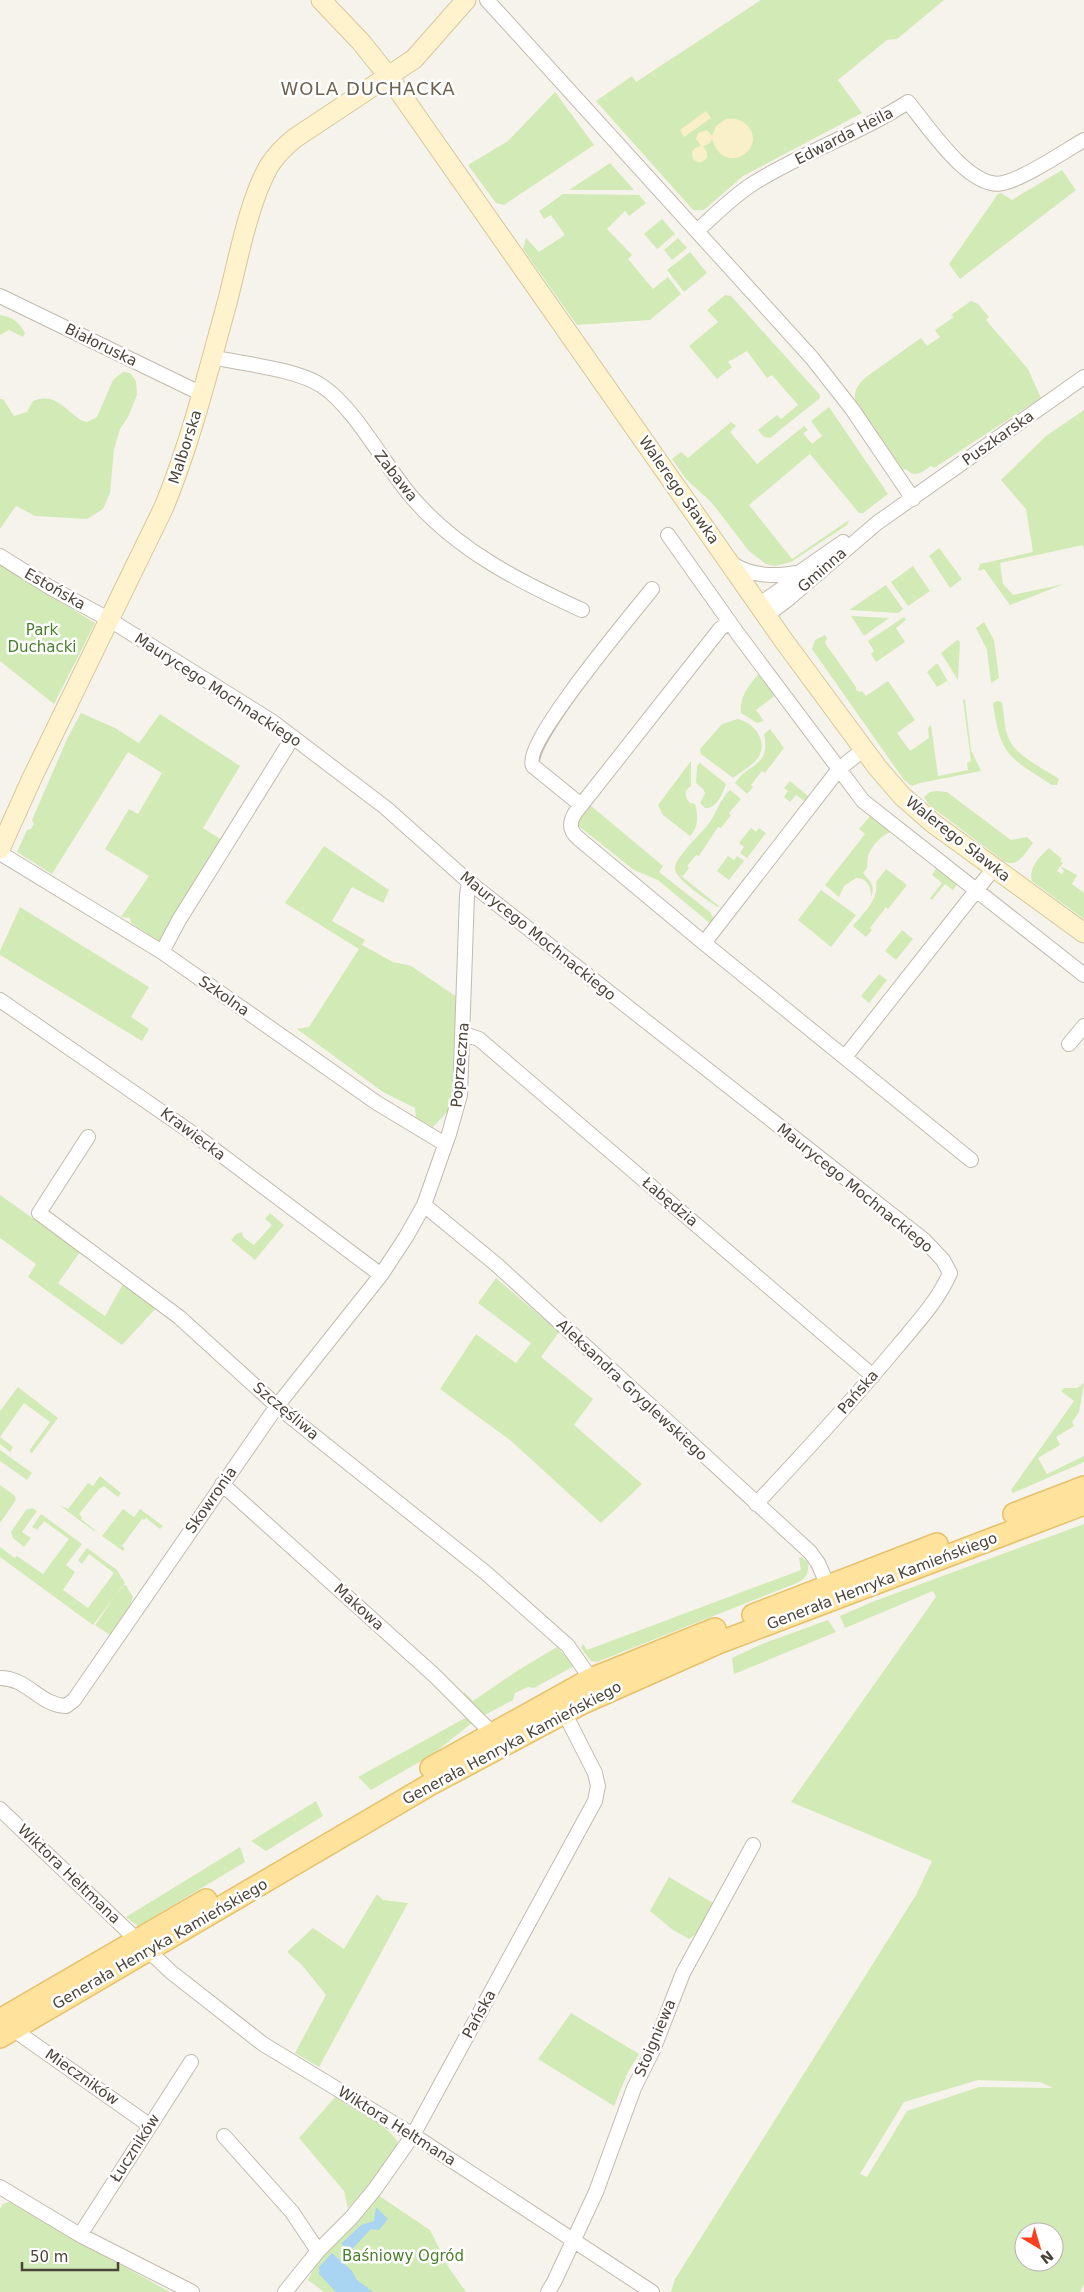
<svg xmlns="http://www.w3.org/2000/svg" width="1084" height="2292" font-family="'DejaVu Sans',sans-serif">
<style>
.green{fill:#d2eab5;fill-rule:evenodd}
.sand{fill:#f9efc9}
.water{fill:#a9d4f2}
.lines{fill:none;stroke-linecap:round;stroke-linejoin:round}
.street-casing{stroke:#c2bbae;stroke-width:16}
.secondary-casing{stroke:#d6c79b;stroke-width:21}
.primary-casing{stroke:#e6c16a;stroke-width:24}
.street{stroke:#fff;stroke-width:14}
.secondary{stroke:#fff3cd;stroke-width:19}
.primary{stroke:#ffe39c;stroke-width:21}
.labels{text-anchor:middle;stroke-width:5;stroke-linejoin:round;paint-order:stroke}
.street-label{font-size:15px;fill:#4b4439;stroke:#fff}
.park-label{font-size:15px;fill:#4a7f2a;stroke:#fff}
.quarter-label{font-size:18px;letter-spacing:1px;fill:#6e6250;stroke:#fff}
</style>
<rect width="100%" height="100%" fill="#f6f3ec"/>
<path class="green" d="M761,0H944L897,39L887,40L838,80L862,113L743,176L704,210H693L596,101L632,76L636,82Z
M555,92L594,145L504,205L496,203L468,165L508,141Z
M610,163L634,190H569Z
M1062,170L1076,190L960,279L949,264L998,194L1001,193L1012,200Z
M563,194L639,195L646,203L629,216L625,211L607,229L632,255L628,259L653,289L668,277L681,294L650,320L577,325L523,249L526,238L539,252L565,235L551,215L544,219L539,211Z
M662,219L675,234L657,249L644,234Z
M678,238L687,248L672,260L664,250Z
M690,252L707,273L684,292L667,270Z
M725,295L731,296L820,395V398L770,438L764,437L758,430L777,415L781,419L798,405L772,375L767,378L747,351L728,362L732,367L717,379L689,346L718,322L707,310Z
M971,301L978,304L989,317L986,320L1028,369L1041,398L934,468L931,466C922,472 915,479 906,469L903,470L855,401C854,389 858,385 866,377L921,338L927,346L940,337L935,330L954,317L951,315Z
M0,315C13,317 19,322 25,333L23,337L9,330L0,335Z
M123,372L130,373L136,381L137,395L128,417L120,429L114,449L110,493L103,509L87,519L35,516L16,506L0,529V399H3L14,416L27,412L33,401C59,390 68,417 87,422L97,417L113,380Z
M829,407L888,494L863,513H859L810,454L749,505L792,559L849,520L847,525L791,562L775,566L766,564L749,551L712,503L686,479L672,459L681,452L688,458L731,422L736,426L730,432L757,464L804,426L808,430L803,433L812,444L822,436L811,421Z
M1084,410V551L1083,545L1000,563L1003,584L1013,595L1064,584L1010,605L984,569L978,571L980,564L1033,552L1026,509L1001,480L1046,436Z
M939,548L962,579L950,588L929,556Z
M0,565L95,623L54,704L0,661Z
M913,566L930,591L908,606L891,582Z
M886,585L903,609L898,613L849,610Z
M851,616L889,618L864,636Z
M904,617L906,620L896,628L905,642L876,662L871,654L874,651L868,641Z
M984,622L994,640L999,678L991,683L987,650L976,628Z
M825,635L827,638L825,643L856,687V690L860,692L862,691L866,696L888,681L915,720L897,733L910,751L929,738L928,728L931,725L938,776L968,770L967,763L971,761L963,700L965,699L971,750L981,771L920,783L912,786L904,780L812,649L815,640Z
M957,640L960,642L958,680L941,653Z
M936,664H938L952,689L947,681L937,687L927,672Z
M760,672L777,694L756,710L764,721L757,723L741,713C739,695 750,685 760,672Z
M996,701L1002,702C1004,713 1004,726 1008,737C1015,756 1043,768 1059,779L1057,785H1052C1009,757 1001,757 993,704Z
M81,713L115,728L139,743L160,714L240,766L203,828L222,840L160,942L131,923L130,918L121,917L149,876L105,849L129,809L138,814L162,773L128,752L52,874L17,852L27,830L31,829L34,824L32,820L68,737Z
M738,719C754,723 769,741 758,758C752,766 741,772 733,778L701,754L700,749L722,724Z
M770,729L784,748L765,773L762,771L751,785L753,787L747,794L735,783C748,763 771,767 764,734Z
M691,761V786C684,790 684,797 690,803L695,804C698,815 699,827 690,836L663,815L658,805Z
M700,763L726,784C723,794 716,809 705,808L700,803L705,793L703,789L696,783L697,766Z
M790,781L808,796L804,801L796,795L790,802L784,797L788,791L784,788Z
M730,790L741,799L729,813L731,815L721,828L718,827L699,856L696,855L687,866L689,868L683,876L680,875L720,907H718C708,901 676,880 675,869C674,859 700,834 707,826C716,815 719,800 730,790Z
M936,791L947,792L1011,840L1027,837L1033,843C1025,853 1019,867 1005,862L929,805L924,797L930,792Z
M590,805L663,866L659,872L710,912L713,917L712,925L658,880L634,870L576,824Z
M872,814L894,831C883,833 870,847 868,857C866,866 870,865 863,873C870,881 876,886 871,897C871,886 867,878 856,878L844,886L839,897L825,885L865,834L859,829Z
M751,828L756,832L759,828L766,833L747,858L740,853L744,847L739,843Z
M324,846L389,890L383,903L352,887L332,921L365,940L362,945L393,962L411,966L457,997L451,1103L449,1110L433,1127L416,1118L415,1108L383,1092L297,1029L309,1027L359,949L285,903Z
M1049,848L1062,859L1060,861L1063,863L1057,871L1062,874L1064,871L1061,868L1062,867L1077,875L1072,884L1084,893V919L1032,881C1028,868 1040,856 1049,848Z
M728,856L734,860L737,856L744,861L729,880L717,871Z
M938,865L959,882L953,890L945,884L932,900L930,898L942,883L932,875Z
M886,869L907,885L888,909L886,907L870,928L872,930L866,937L853,926C863,913 879,900 876,882Z
M821,890L856,915L831,947L798,920Z
M20,907L149,987L131,1017L149,1029L142,1041L0,955V951Z
M902,930L913,939L896,960L885,951Z
M879,974L887,980L869,1003L861,996Z
M0,1195L80,1252L58,1283L105,1316L123,1284L156,1308L122,1345L28,1277L36,1264L0,1238Z
M270,1213L284,1225L255,1260L231,1240L236,1234L242,1232L243,1237L254,1245L272,1225L265,1219Z
M496,1278L559,1332L541,1357L593,1399L574,1425L642,1484L601,1523L510,1440L440,1389L476,1334L516,1363L531,1343L478,1303Z
M1084,1383L1079,1412L1072,1422L1074,1426L1056,1437L1060,1445L1038,1458L1047,1474L1084,1456V1462L1013,1493L1011,1490L1074,1401L1061,1391L1064,1388H1077Z
M18,1387L58,1418L32,1453L29,1451L50,1422L24,1403L0,1437L13,1447L10,1452L0,1444V1411Z
M0,1450L32,1473L27,1480L0,1461Z
M100,1476L121,1493L118,1497L104,1486L100,1488L79,1514L82,1517L81,1519L95,1530L94,1531L59,1505L68,1509L88,1483L93,1486Z
M0,1485L14,1495L16,1500L0,1523Z
M32,1508L37,1511L22,1532L31,1538L24,1547L13,1538L11,1532L26,1510Z
M123,1509L134,1517L140,1509L163,1526L160,1529L146,1518L144,1520L142,1519L122,1546L125,1549L123,1551L102,1536Z
M41,1514L82,1544L66,1565L75,1572L63,1590L88,1608L114,1573L89,1554L82,1564L78,1560L87,1548L117,1570L125,1583L93,1625L0,1557V1547L15,1558L17,1556L43,1574L69,1539L44,1521L37,1530L32,1527Z
M1084,1524V2284L1080,2292H671L675,2279L916,1895L932,1861L791,1802L936,1597L933,1591L845,1628L840,1616L872,1602ZM978,2080L1040,2082L1053,2088L979,2087L907,2111L867,2177L860,2174L904,2102ZM1024,2232H1054V2262H1024Z
M802,1557L808,1563C809,1574 806,1578 797,1583L597,1662L591,1661L581,1648L583,1644L587,1650L801,1570L799,1558Z
M126,1585L133,1597L130,1606L110,1635L95,1625L122,1586Z
M828,1620L836,1632L734,1674L732,1658L762,1644Z
M557,1647L574,1666L534,1688L528,1687L515,1693L513,1700L483,1716L463,1695L464,1692L473,1701L520,1669Z
M467,1717L473,1722L433,1754L371,1790L358,1777Z
M316,1801L323,1816L266,1851L251,1841Z
M240,1847L245,1862L138,1926L126,1917Z
M669,1877L713,1903L696,1934L689,1939L673,1930L650,1911Z
M377,1894L383,1900L408,1903L319,2067L295,2053L326,1995L302,1965L287,1952L313,1928L344,1949Z
M571,2013L639,2054L628,2072L614,2106L538,2059Z
M336,2096C354,2113 384,2120 398,2142C385,2167 368,2188 348,2208L344,2191L299,2138Z
M378,2195L430,2230L449,2268L466,2292H324L308,2280L317,2263Z
M12,2201L92,2249L170,2292H0V2209L3,2204Z"/>
<path class="sand" d="M706,111L711,118L684,137L680,130Z
M726,119C734,118 741,119 747,125C769,148 724,179 712,139L709,144L703,146L707,152V158L702,162C695,163 692,159 692,152L695,148L701,146L696,139L698,133L707,130L712,136L716,126Z"/>
<path class="water" d="M376,2207L388,2219L379,2230L371,2229L351,2250L341,2244L361,2225L374,2221Z
M332,2253L352,2271L357,2280L373,2292H336L319,2274V2267Z"/>
<g class="lines">
<g class="street-casing">
<path id="street" d="M487,0L812,358L852,409L913,499
M698,230C716,214 733,196 754,183C803,152 859,134 908,102C927,125 970,191 1003,183C1025,178 1063,152 1084,140
M0,296L202,394
M212,357C243,364 297,369 322,386C354,407 384,464 410,495C455,549 518,581 582,610
M668,535L738,634L863,801L1084,975
M0,556L51,588L110,620L273,722L386,808L469,882L924,1240L943,1260L950,1273C938,1301 916,1324 897,1347C852,1401 804,1453 756,1504
M731,563C752,577 775,577 800,572
M760,604L791,582L800,572L843,542
M767,615L787,600L877,523L1084,377
M729,622L720,629L575,813C569,823 569,830 578,838L704,943L839,769L863,750
M581,805L533,766C521,745 634,612 652,589
M0,853L162,952L377,1103L445,1144
M704,943L971,1160
M162,952L179,920L293,737
M0,1000L195,1135L381,1275
M464,1034L479,1039L873,1376
M1069,1044L1084,1026
M845,1057L994,868
M88,1137L39,1213L179,1317L277,1406L486,1573L568,1646L591,1679
M424,1205L497,1265L810,1552L818,1563L828,1586
M222,1484L434,1675L492,1733
M0,1678C28,1678 39,1705 66,1706L74,1700L277,1406L381,1275L406,1237L424,1205L449,1134L460,1095L467,895L469,882
M0,1809L137,1940
M149,1951L171,1972L263,2044L413,2135L652,2292
M14,2030L149,2125
M224,2136L292,2212L318,2251
M0,2187L80,2235L192,2292
M80,2235L191,2062
M285,2292L318,2251L351,2218L375,2189L413,2135L595,1801L598,1786L595,1773L564,1712
M548,2292L554,2282L596,2192L634,2088L653,2050L683,1973L753,1845"/>
</g>
<g class="secondary-casing">
<path id="secondary" d="M321,0L361,42L389,77L784,641L877,767L902,796L934,824L1084,933
M0,849L32,778L164,507C191,441 208,372 227,303C238,261 248,203 269,166C276,155 285,146 295,138L414,59L466,0"/>
</g>
<g class="primary-casing">
<path id="primary" d="M1014,1514L1084,1487
M753,1615L937,1544
M431,1768L591,1679L715,1629
M0,2020L206,1900
M0,2037L431,1784L583,1703L718,1643L1084,1504"/>
</g>
<use href="#street" class="street"/>
<use href="#secondary" class="secondary"/>
<use href="#primary" class="primary"/>
</g>
<g class="labels">
<g class="street-label">
<text transform="translate(844 136) rotate(-27)" y="5">Edwarda Heila</text>
<text transform="translate(101 345) rotate(26)" y="5">Białoruska</text>
<text transform="translate(998 438) rotate(-35)" y="5">Puszkarska</text>
<text transform="translate(185 447) rotate(-72)" y="5">Malborska</text>
<text transform="translate(396 476) rotate(52)" y="5">Zabawa</text>
<text transform="translate(679 490) rotate(55)" y="5">Walerego Sławka</text>
<text transform="translate(822 570) rotate(-41)" y="5">Gminna</text>
<text transform="translate(55 589) rotate(30)" y="5">Estońska</text>
<text transform="translate(218 690) rotate(33)" y="5">Maurycego Mochnackiego</text>
<text transform="translate(958 839) rotate(38)" y="5">Walerego Sławka</text>
<text transform="translate(538 936) rotate(39)" y="5">Maurycego Mochnackiego</text>
<text transform="translate(224 996) rotate(35)" y="5">Szkolna</text>
<text transform="translate(460 1065) rotate(-85)" y="5">Poprzeczna</text>
<text transform="translate(193 1134) rotate(37)" y="5">Krawiecka</text>
<text transform="translate(855 1188) rotate(39)" y="5">Maurycego Mochnackiego</text>
<text transform="translate(670 1202) rotate(40)" y="5">Łabędzia</text>
<text transform="translate(632 1390) rotate(43)" y="5">Aleksandra Gryglewskiego</text>
<text transform="translate(858 1392) rotate(-49)" y="5">Pańska</text>
<text transform="translate(286 1411) rotate(40)" y="5">Szczęśliwa</text>
<text transform="translate(211 1500) rotate(-55)" y="5">Skowronia</text>
<text transform="translate(882 1581) rotate(-21)" y="5">Generała Henryka Kamieńskiego</text>
<text transform="translate(359 1607) rotate(42)" y="5">Makowa</text>
<text transform="translate(512 1743) rotate(-28)" y="5">Generała Henryka Kamieńskiego</text>
<text transform="translate(69 1874) rotate(44)" y="5">Wiktora Heltmana</text>
<text transform="translate(160 1944) rotate(-30)" y="5">Generała Henryka Kamieńskiego</text>
<text transform="translate(479 2014) rotate(-61)" y="5">Pańska</text>
<text transform="translate(655 2038) rotate(-67)" y="5">Stoigniewa</text>
<text transform="translate(82 2077) rotate(35)" y="5">Mieczników</text>
<text transform="translate(397 2126) rotate(32)" y="5">Wiktora Heltmana</text>
<text transform="translate(135 2148) rotate(-57)" y="5">Łuczników</text>
</g>
<g class="park-label">
<text x="42" y="635">Park<tspan x="42" dy="17">Duchacki</tspan></text>
<text x="403" y="2261">Baśniowy Ogród</text>
</g>
<g class="quarter-label">
<text x="368" y="95">WOLA DUCHACKA</text>
</g>
</g>
<g transform="translate(1039 2247) rotate(142)"><circle r="24" fill="#ffffff" stroke="#b7b4b0"/>
<path d="M0-4L9 19L0 12L-9 19Z" fill="#fc3f1d"/>
<text y="-8" font-size="14" font-weight="bold" text-anchor="middle" fill="#4b4439">N</text>
</g>
<path d="M22 2262v8h96v-8" fill="none" stroke="#4b4439" stroke-width="2.5"/>
<text x="30" y="2262" font-size="15" fill="#4b4439" stroke="#ffffff" stroke-width="4" paint-order="stroke">50 m</text>
</svg>
